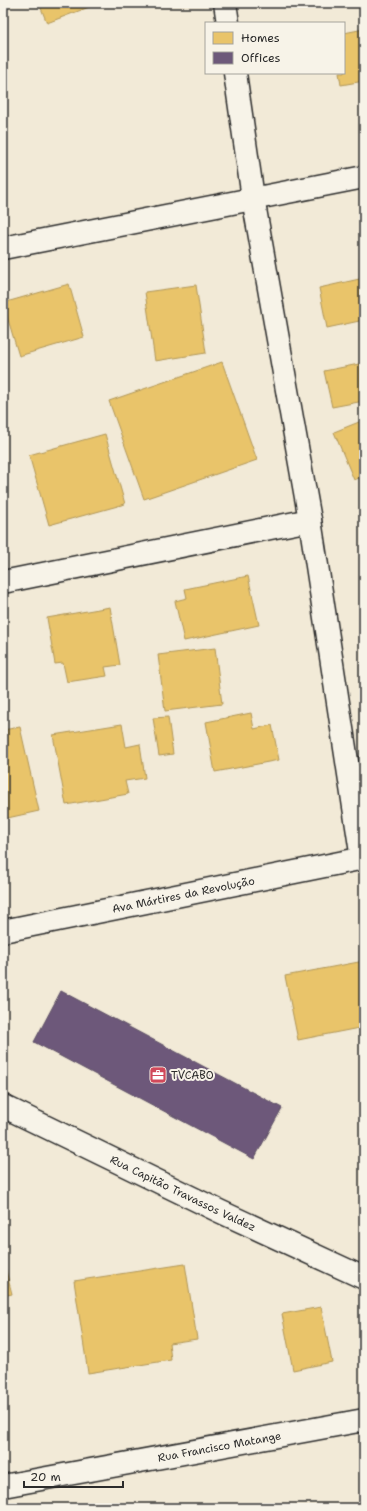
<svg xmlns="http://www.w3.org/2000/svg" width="367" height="1511" font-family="'Shantell Sans',sans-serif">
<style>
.homes{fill:#e9c46a;stroke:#b09657}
.offices{fill:#6d597a;stroke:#594b62}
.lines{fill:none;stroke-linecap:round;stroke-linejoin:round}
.street-casing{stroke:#2b2b2b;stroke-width:25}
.secondary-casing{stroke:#2b2b2b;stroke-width:25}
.street{stroke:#f7f3e8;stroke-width:22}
.secondary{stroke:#f7f3e8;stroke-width:22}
.labels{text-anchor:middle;stroke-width:4;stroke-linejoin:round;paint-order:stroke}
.street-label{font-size:11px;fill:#2b2b2b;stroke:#f7f3e8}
.poi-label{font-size:11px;fill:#2b2b2b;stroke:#f7f3e8;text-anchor:start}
</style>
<rect width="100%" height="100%" fill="#f2ead7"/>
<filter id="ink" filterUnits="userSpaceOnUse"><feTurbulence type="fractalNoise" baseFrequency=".025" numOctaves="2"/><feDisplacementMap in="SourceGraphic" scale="8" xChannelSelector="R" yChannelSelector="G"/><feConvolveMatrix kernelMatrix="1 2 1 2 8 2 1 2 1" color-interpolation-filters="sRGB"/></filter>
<g filter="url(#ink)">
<path class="homes" d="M39,3H97V4L47,23Z
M364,29V81L341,85L339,73H344V33Z
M364,278V320L327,328L319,288Z
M69,284L84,337L19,356L3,303Z
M196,285L206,353L155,361L145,292Z
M222,362L257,460L144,499L109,401Z
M364,363V401L332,407L324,371Z
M364,420V476L354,480L334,432Z
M105,434L125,504L49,525L29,455Z
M248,576L259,625L184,641L175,601L187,598L185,589Z
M110,607L120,665L105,667L107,676L67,682L63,663L55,664L47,618Z
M215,648L222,704L165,711L158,655Z
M251,713L254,729L272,725L279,760L215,772L206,722Z
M168,717L173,754L159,756L153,718Z
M122,724L126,747L140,744L145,778L125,781L128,794L66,805L53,735Z
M20,727L39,811L3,819V730Z
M364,961V1027L298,1040L285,976Z
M3,1259L12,1294L3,1296Z
M185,1264L197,1339L169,1343L171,1360L88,1373L74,1281Z
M321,1307L332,1362L293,1370L282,1314Z"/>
<path class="offices" d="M61,991L282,1108L254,1159L34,1042Z"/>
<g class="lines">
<g class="street-casing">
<g id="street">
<path d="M225,3L228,23"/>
<path d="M235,73L253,198L310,520L362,859"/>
<path d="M3,248L364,177"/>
<path d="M3,582L310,520"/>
<path id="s1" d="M3,1106L219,1211L364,1278"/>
<path id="s2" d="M3,1486L364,1420"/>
</g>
</g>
<g class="secondary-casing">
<g id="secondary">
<path id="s3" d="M3,931L364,858"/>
</g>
</g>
<use href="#street" class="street"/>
<use href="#secondary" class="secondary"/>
</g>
</g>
<defs>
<g id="office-square" transform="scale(0.9)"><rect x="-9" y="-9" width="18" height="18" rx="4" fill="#d1495b" stroke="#f7f3e8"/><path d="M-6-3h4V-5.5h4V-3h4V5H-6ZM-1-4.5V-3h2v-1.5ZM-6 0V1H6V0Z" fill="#fff"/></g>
</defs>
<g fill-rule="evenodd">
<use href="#office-square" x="158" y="1075"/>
</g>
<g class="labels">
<g class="street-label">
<text dy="4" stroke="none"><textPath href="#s3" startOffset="184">Ava Mártires da Revolução</textPath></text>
<text dy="4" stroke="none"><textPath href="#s1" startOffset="200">Rua Capitão Travassos Valdez</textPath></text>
<text dy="4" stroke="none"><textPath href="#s2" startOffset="220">Rua Francisco Matange</textPath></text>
</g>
<g class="poi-label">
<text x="171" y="1079">TVCABO</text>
</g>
</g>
<rect width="367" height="1511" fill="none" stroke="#f7f3e8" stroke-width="16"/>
<rect x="8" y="8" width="351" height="1495" fill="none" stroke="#2b2b2b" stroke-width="1.5" filter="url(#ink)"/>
<rect x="205" y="22" width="140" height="52" fill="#f7f3e8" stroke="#a5a39c"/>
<rect x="213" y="32" width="20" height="12" fill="#e9c46a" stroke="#a5a39c"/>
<text x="241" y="42" font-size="12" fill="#2b2b2b">Homes</text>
<rect x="213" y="52" width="20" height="12" fill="#6d597a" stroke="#a5a39c"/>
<text x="241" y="62" font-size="12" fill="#2b2b2b">Offices</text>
<path d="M24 1481v6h99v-6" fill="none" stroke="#2b2b2b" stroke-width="2"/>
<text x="30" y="1481" font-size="12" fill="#2b2b2b" stroke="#f7f3e8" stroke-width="3" paint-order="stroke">20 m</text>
</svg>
